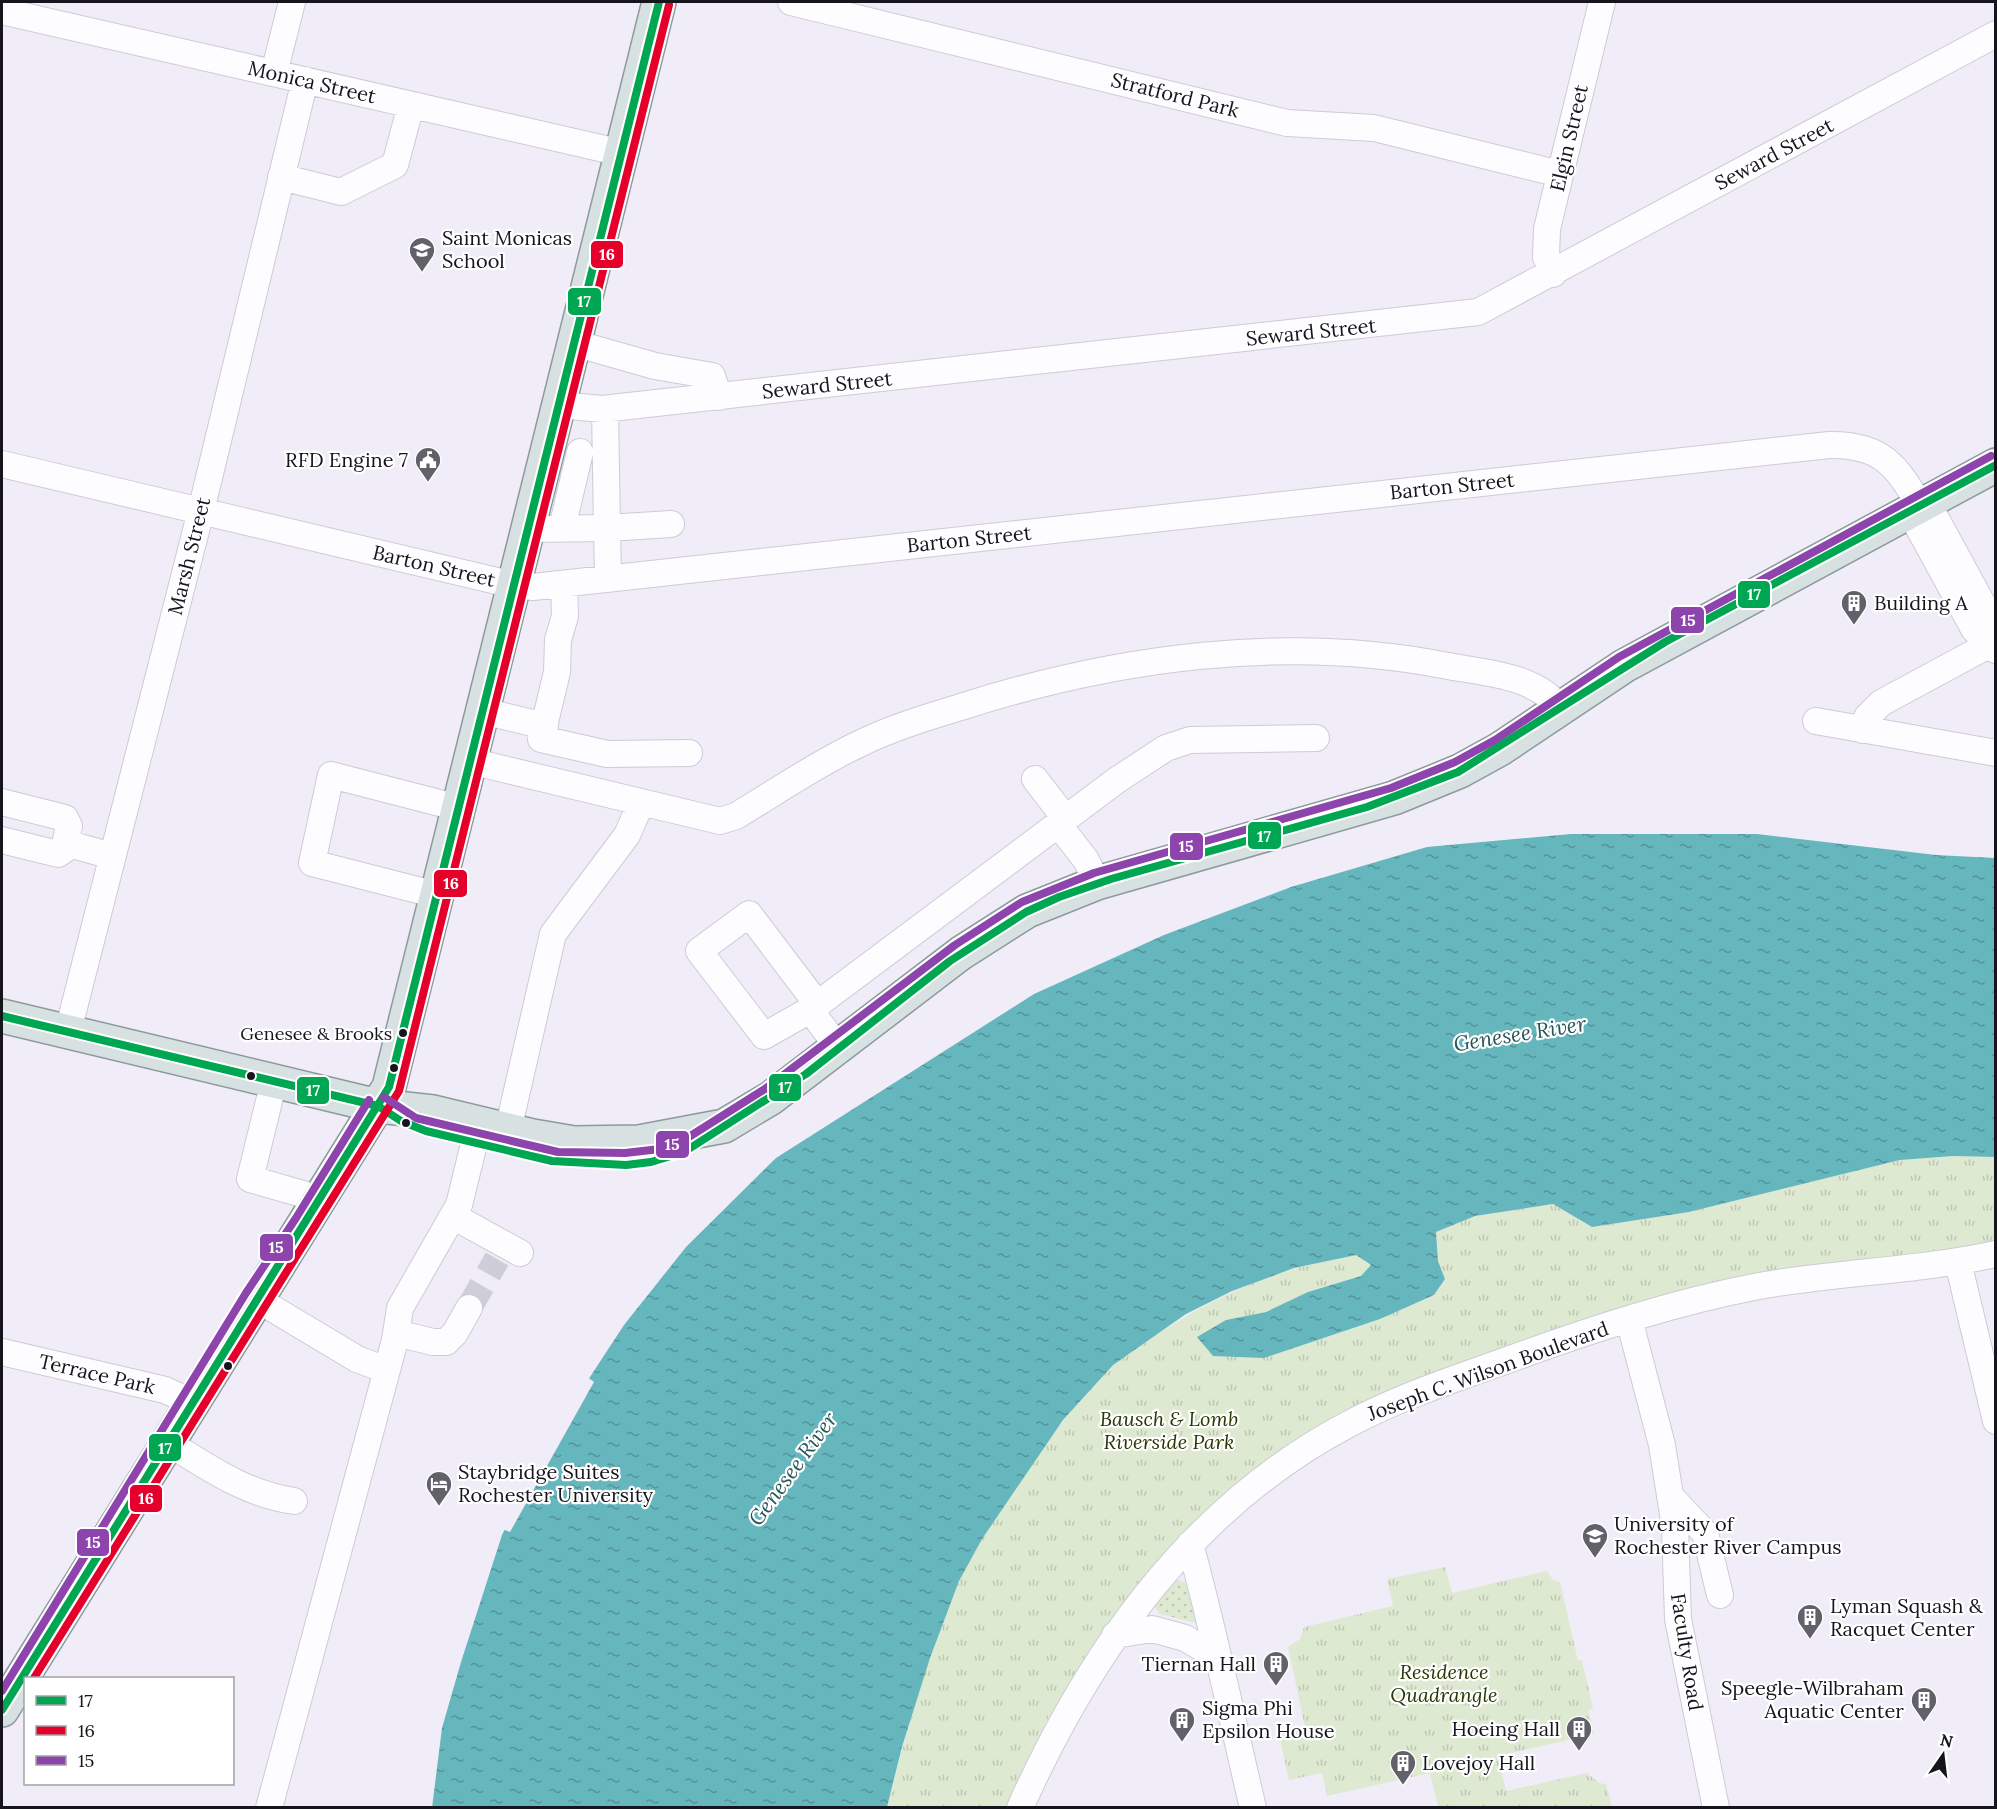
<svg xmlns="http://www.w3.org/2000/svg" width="1997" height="1809" font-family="Lora,serif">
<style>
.grass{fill:url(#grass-dots)}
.park{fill:url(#park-tufts)}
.water{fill:url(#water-ripples)}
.pier{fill:#f0edf8}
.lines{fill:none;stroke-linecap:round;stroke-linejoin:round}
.minor-tunnel{stroke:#cfcdd7;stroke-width:26;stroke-dasharray:26 13;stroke-linecap:butt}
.minor-casing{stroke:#cdcbd5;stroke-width:28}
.major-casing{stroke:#8c9a9d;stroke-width:36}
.minor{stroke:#fdfcfe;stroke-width:26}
.major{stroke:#d8e1e1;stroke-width:33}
.bus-1-casing{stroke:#fff;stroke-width:12}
.bus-2-casing{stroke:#fff;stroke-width:12}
.bus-3-casing{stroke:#fff;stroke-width:12}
.bus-1{stroke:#00a651;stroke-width:8}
.bus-2{stroke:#e4002b;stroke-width:8}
.bus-3{stroke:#8e44ad;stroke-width:8}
.bus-dot{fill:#16151d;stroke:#fff;stroke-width:2}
.labels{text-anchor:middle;stroke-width:4.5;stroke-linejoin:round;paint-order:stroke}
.bus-label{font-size:18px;fill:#16151d;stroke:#fff;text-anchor:end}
.street-label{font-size:20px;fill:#16151d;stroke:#fff}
.poi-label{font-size:20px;fill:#16151d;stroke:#fff;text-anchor:start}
.park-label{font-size:20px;font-style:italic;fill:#283803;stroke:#fff}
.water-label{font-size:21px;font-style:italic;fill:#275759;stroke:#fff}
.line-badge{stroke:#fff;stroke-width:2}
.badge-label{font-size:16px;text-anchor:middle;font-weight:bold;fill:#fff}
</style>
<defs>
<pattern id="grass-dots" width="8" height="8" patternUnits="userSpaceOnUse" patternTransform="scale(1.5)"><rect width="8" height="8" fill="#dee9d1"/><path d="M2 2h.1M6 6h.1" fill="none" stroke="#bec7b3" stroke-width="1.8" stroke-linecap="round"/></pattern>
<pattern id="park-tufts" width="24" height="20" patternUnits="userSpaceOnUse" patternTransform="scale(1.5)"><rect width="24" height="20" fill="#dee9d1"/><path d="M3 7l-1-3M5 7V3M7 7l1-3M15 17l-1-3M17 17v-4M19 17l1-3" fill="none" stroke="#bec7b3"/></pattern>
<pattern id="water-ripples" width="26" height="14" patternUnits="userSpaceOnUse" patternTransform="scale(1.5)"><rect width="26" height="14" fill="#66b6bd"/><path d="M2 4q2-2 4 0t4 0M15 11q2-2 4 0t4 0" fill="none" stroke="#539399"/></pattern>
</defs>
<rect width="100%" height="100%" fill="#f0edf8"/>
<path class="grass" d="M1177,1580L1189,1584L1200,1619L1196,1623L1160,1614L1155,1608L1156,1603Z"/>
<path class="park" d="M1953,1156L1995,1157V1244L1813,1266L1594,1318L1445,1368L1349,1410L1232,1488L1178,1538L1134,1588L1090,1649L1046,1722L1006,1807L887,1808C906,1731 928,1656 958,1583C972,1549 996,1518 1017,1487C1045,1445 1074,1401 1112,1366C1122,1356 1137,1348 1149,1340C1211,1297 1281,1266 1356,1255L1371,1266L1361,1276L1308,1292L1266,1312L1226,1320L1264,1358L1380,1319L1434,1295L1445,1279L1438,1261L1436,1232L1475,1216L1553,1204L1592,1227L1689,1212L1900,1160Z
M1445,1567L1452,1593L1547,1571L1553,1580L1560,1582L1578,1661L1582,1660L1593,1708L1588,1710L1594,1734L1498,1756L1506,1791L1587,1773L1599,1783L1606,1784L1612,1807H1438L1430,1773L1327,1796L1322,1773L1289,1780L1279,1734L1305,1727L1288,1647L1300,1639L1304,1627L1393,1606L1387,1579Z"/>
<path class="water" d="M1571,834H1757L1936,855L1995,858V1157L1953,1156L1900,1160L1689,1212L1592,1227L1553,1204L1475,1216L1436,1232L1438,1261L1445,1279L1434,1295L1380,1319L1264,1358L1213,1356L1197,1337L1226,1320L1266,1312L1308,1292L1361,1276L1371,1265L1356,1255L1294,1268L1232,1291L1186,1314L1113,1365L1063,1420L982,1539L959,1581L930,1658L902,1747L887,1807L432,1808L442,1728L461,1662L502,1535L521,1496L571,1406L624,1325L686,1247L776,1158L1034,994L1164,935L1291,887L1427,847Z"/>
<path class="pier" d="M586,1376L594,1382L510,1532L502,1529L540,1454Z"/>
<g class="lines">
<path class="minor-tunnel" d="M469,1308L497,1259"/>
<g class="minor-casing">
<path id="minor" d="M791,2L1287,123L1374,128L1560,174
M2,11L622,153
M274,73L292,2
M281,177L341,192L395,165L411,105
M1553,274L1546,257L1547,229L1602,2
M574,343L655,366L712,376L719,397
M559,405L602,409L1478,312L1996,34
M2,464L514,585L533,587L1829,445C1880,444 1896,464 1920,506
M1927,502L1996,629
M1910,512L1974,629L1996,650
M562,528L580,452
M528,529L607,528L605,409
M608,579L607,528L671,524
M564,584L565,616L558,640L557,672L541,739L607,754L689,753
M483,711L545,726
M1816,721L1996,753
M1863,730L1867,717L1881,703L1996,641
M470,761L720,821L736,816C776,792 815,765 857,745C891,728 928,717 964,706C1118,657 1288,634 1448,666C1485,673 1535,675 1560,708
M1035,779L1065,818
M2,802L65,818L69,826L64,850L58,854L2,840
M1058,824L1086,860L1097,883
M65,843L112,856
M437,895L312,863L331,775L459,808
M818,1005L749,914L699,951L764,1036L810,1010L1117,780L1166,748L1190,740L1316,738
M810,1010L838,1047
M68,1031L201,511L305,80
M274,1081L250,1179L320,1199
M508,1130L553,934L627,835L641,803
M453,1216L520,1253
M1958,1262L1996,1421
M255,1298L357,1359L386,1370
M1629,1319L1662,1445L1675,1527L1678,1619L1716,1808
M396,1333L433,1342H446L455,1333L469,1308
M2,1352L165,1390L191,1402
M167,1442C208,1467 245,1494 294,1501
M1671,1497L1705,1533L1720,1595
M1190,1544C1214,1631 1232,1719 1253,1808
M1115,1635L1152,1629L1185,1638L1216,1656
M269,1808L395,1340L400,1308L459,1205L474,1144
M1020,1808C1090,1651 1192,1507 1347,1425C1399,1397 1457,1378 1513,1358C1593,1329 1675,1302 1759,1286C1837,1272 1918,1271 1996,1254"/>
</g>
<g class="major-casing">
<path id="major" d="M2,1016L378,1106L433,1112L533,1136L574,1143L639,1142L724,1126L771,1098L961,953L1027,911L1097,883L1394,798L1460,771L1500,749L1624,666L1996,465
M2,1710L389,1087L659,2"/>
</g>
<use href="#minor" class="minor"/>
<use href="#major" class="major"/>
<g class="bus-1-casing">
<path id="bus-1" d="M2,1016L378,1106L401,1121L426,1131L552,1161L626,1165L651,1162L684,1152L806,1074L950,961L1026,912L1059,897L1111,879L1367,807L1458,772L1665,642L1996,465
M2,1710L389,1087L659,2"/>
</g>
<g class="bus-2-casing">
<path id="bus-2" d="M34,1678L399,1091L669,5"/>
</g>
<g class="bus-3-casing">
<path id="bus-3" d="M384,1097L416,1118L558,1152L625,1153L660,1149L684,1140L765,1089L955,945L1022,902L1094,873L1391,788L1455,762L1495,740L1619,657L1991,456
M2,1691L246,1293L296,1218L369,1100"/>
</g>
<use href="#bus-1" class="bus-1"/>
<use href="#bus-2" class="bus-2"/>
<use href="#bus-3" class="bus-3"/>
</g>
<defs>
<g id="school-pin" transform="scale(1.35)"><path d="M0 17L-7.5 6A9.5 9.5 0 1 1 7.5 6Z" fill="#62616a" stroke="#fff"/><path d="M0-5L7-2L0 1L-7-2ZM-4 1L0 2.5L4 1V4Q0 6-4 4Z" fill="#fff"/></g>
<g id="civic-pin" transform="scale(1.35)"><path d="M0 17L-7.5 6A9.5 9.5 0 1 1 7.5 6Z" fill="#62616a" stroke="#fff"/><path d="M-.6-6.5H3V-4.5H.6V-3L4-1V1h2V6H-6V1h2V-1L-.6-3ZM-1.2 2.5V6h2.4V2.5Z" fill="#fff"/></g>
<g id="building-pin" transform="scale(1.35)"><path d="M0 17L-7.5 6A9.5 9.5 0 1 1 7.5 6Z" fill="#62616a" stroke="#fff"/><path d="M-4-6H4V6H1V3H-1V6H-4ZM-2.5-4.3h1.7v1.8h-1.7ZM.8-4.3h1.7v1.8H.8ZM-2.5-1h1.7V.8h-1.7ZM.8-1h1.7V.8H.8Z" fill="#fff"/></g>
<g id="hotel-pin" transform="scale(1.35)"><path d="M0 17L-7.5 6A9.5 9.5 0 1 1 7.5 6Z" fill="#62616a" stroke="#fff"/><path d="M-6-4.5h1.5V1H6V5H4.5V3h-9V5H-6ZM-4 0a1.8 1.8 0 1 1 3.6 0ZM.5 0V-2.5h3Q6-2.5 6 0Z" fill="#fff"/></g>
<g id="university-pin" transform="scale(1.35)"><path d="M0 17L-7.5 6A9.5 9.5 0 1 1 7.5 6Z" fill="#62616a" stroke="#fff"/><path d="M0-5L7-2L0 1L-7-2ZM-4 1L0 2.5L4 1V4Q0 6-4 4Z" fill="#fff"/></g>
</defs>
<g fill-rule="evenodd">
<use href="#school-pin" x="422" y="250"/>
<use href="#civic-pin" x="428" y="460"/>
<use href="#building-pin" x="1854" y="603"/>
<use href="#hotel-pin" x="439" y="1484"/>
<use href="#university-pin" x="1595" y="1536"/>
<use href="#building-pin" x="1810" y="1617"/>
<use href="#building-pin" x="1276" y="1664"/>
<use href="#building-pin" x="1924" y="1700"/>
<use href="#building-pin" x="1182" y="1720"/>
<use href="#building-pin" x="1579" y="1729"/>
<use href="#building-pin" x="1403" y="1763"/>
</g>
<g class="bus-dot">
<circle cx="403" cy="1033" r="5"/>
<circle cx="394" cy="1068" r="5"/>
<circle cx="251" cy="1076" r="5"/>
<circle cx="406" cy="1123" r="5"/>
<circle cx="228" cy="1366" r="5"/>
</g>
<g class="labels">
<g class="bus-label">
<text x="392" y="1040">Genesee &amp; Brooks</text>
</g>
<g class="street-label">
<text transform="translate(312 82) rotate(13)" y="7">Monica Street</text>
<text transform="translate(1175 95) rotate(14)" y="7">Stratford Park</text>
<text transform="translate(1569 138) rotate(-77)" y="7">Elgin Street</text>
<text transform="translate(1774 154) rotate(-28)" y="7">Seward Street</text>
<text transform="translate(1311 332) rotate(-6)" y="7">Seward Street</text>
<text transform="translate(827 385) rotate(-6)" y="7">Seward Street</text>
<text transform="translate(1452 486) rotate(-6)" y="7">Barton Street</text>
<text transform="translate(969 539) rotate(-6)" y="7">Barton Street</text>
<text transform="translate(189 556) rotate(-76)" y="7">Marsh Street</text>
<text transform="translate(434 566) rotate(13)" y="7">Barton Street</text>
<text transform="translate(1488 1371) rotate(-20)" y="7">Joseph C. Wilson Boulevard</text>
<text transform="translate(97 1374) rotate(13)" y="7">Terrace Park</text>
<text transform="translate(1687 1652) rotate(81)" y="7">Faculty Road</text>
</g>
<g class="poi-label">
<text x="442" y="245">Saint Monicas<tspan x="442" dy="23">School</tspan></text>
<text x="408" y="467" text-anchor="end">RFD Engine 7</text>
<text x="1874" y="610">Building A</text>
<text x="458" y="1479">Staybridge Suites<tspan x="458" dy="23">Rochester University</tspan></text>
<text x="1614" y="1531">University of<tspan x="1614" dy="23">Rochester River Campus</tspan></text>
<text x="1830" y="1613">Lyman Squash &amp;<tspan x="1830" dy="23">Racquet Center</tspan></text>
<text x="1256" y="1671" text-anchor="end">Tiernan Hall</text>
<text x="1904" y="1695" text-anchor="end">Speegle-Wilbraham<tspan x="1904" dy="23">Aquatic Center</tspan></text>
<text x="1202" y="1715">Sigma Phi<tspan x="1202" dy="23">Epsilon House</tspan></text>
<text x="1560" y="1736" text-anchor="end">Hoeing Hall</text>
<text x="1422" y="1770">Lovejoy Hall</text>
</g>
<g class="park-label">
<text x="1169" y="1426">Bausch &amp; Lomb<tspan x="1169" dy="23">Riverside Park</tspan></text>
<text x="1444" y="1679">Residence<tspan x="1444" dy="23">Quadrangle</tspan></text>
</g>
<g class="water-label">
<text transform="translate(1520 1034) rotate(-9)" y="7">Genesee River</text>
<text transform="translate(793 1469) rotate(-54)" y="7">Genesee River</text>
</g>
</g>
<g class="line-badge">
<rect x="590" y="240" width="34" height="29" rx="6" fill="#e4002b"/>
<rect x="567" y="287" width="35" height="29" rx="6" fill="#00a651"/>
<rect x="1737" y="580" width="34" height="29" rx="6" fill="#00a651"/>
<rect x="1670" y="606" width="35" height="28" rx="6" fill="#8e44ad"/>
<rect x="1247" y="821" width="35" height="29" rx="6" fill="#00a651"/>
<rect x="1169" y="832" width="35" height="29" rx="6" fill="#8e44ad"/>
<rect x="433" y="869" width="35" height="29" rx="6" fill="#e4002b"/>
<rect x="768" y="1073" width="34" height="29" rx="6" fill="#00a651"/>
<rect x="296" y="1076" width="34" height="29" rx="6" fill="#00a651"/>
<rect x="655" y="1130" width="35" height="29" rx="6" fill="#8e44ad"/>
<rect x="259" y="1233" width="35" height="29" rx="6" fill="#8e44ad"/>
<rect x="148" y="1433" width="34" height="29" rx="6" fill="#00a651"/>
<rect x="129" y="1484" width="34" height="29" rx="6" fill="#e4002b"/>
<rect x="76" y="1528" width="34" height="29" rx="6" fill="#8e44ad"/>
</g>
<g class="badge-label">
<text x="607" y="260">16</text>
<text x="584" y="307">17</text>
<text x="1754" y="600">17</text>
<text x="1688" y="626">15</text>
<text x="1264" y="842">17</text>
<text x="1186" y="852">15</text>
<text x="451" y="889">16</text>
<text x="785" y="1093">17</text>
<text x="313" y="1096">17</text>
<text x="672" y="1150">15</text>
<text x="276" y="1253">15</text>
<text x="165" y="1454">17</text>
<text x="146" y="1504">16</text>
<text x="93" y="1548">15</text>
</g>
<rect width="1997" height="1809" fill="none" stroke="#16151d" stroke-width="6"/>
<rect x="24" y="1677" width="210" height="108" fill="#ffffff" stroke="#a2a1a5" stroke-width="1.5"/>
<rect x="36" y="1696" width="30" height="9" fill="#00a651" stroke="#a2a1a5" stroke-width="1.5"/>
<text x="78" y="1707" font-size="18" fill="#16151d">17</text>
<rect x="36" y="1726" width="30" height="9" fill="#e4002b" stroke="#a2a1a5" stroke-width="1.5"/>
<text x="78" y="1737" font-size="18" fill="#16151d">16</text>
<rect x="36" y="1756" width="30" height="9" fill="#8e44ad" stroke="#a2a1a5" stroke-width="1.5"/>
<text x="78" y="1767" font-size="18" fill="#16151d">15</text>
<g transform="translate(1943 1755) rotate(14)" stroke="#ffffff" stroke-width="4.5" paint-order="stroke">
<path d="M0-4.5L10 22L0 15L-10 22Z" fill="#16151d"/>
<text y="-9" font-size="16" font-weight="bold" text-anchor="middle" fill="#16151d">N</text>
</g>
</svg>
